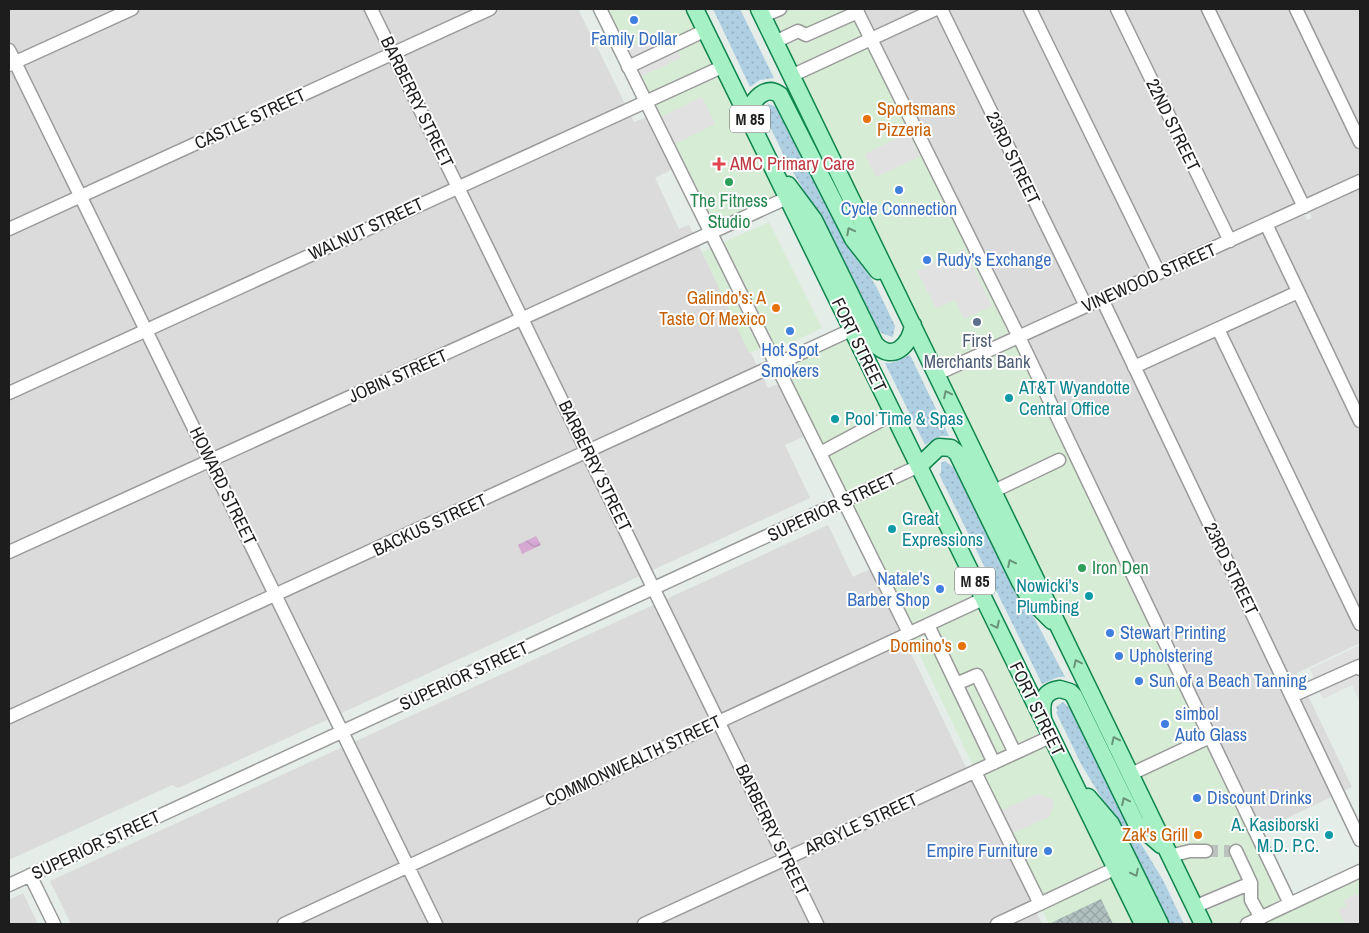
<svg xmlns="http://www.w3.org/2000/svg" width="1369" height="933" font-family="'Archivo Narrow',sans-serif">
<style>
.residential{fill:#dadbda}
.commercial{fill:#d7ecd5}
.construction{fill:url(#construction-cross-hatch)}
.grass{fill:url(#grass-dots)}
.parking{fill:#e1e1e1}
.water{fill:url(#water-waves)}
.lines{fill:none;stroke-linecap:round;stroke-linejoin:round}
.minor-tunnel{stroke:#bcc3bf;stroke-width:12;stroke-dasharray:12 6;stroke-linecap:butt}
.minor-casing{stroke:#9a9a9a;stroke-width:15}
.major-casing{stroke:#11854e;stroke-width:19}
.minor{stroke:#fff;stroke-width:12}
.major{stroke:#a5f1c5;stroke-width:16}
.oneway{stroke:#689279}
.shop-dot{fill:#3f7fe0;stroke:#fff;stroke-width:2}
.food-dot{fill:#e8710a;stroke:#fff;stroke-width:2}
.health-dot{fill:#e0444e;stroke:#fff;stroke-width:2}
.leisure-dot{fill:#2e9e5b;stroke:#fff;stroke-width:2}
.service-dot{fill:#5c6f8a;stroke:#fff;stroke-width:2}
.culture-dot{fill:#0f9aa8;stroke:#fff;stroke-width:2}
.labels{text-anchor:middle;stroke-width:4;stroke-linejoin:round;paint-order:stroke}
.shield{fill:#fff;stroke:#616161;stroke-width:1}
.shield-label{font-size:16px;font-weight:bold;fill:#1d1d1d}
.shop-label{font-size:18px;fill:#366cbe;stroke:#fff;text-anchor:start}
.street-label{font-size:18px;fill:#1d1d1d;stroke:#fff}
.food-label{font-size:18px;fill:#c56008;stroke:#fff;text-anchor:end}
.health-label{font-size:18px;fill:#be3a42;stroke:#fff;text-anchor:start}
.leisure-label{font-size:18px;fill:#27864d;stroke:#fff}
.service-label{font-size:18px;fill:#4e5e75;stroke:#fff}
.culture-label{font-size:18px;fill:#0d838f;stroke:#fff;text-anchor:start}
</style>
<defs>
<pattern id="construction-cross-hatch" width="8" height="8" patternUnits="userSpaceOnUse" patternTransform="scale(1.25)"><rect width="8" height="8" fill="#b0c0be"/><path d="M0 0l8 8M0 8l8-8" fill="none" stroke="#97a5a3"/></pattern>
<pattern id="grass-dots" width="8" height="8" patternUnits="userSpaceOnUse" patternTransform="scale(1.25)"><rect width="8" height="8" fill="#afcfe2"/><path d="M2 2h.1M6 6h.1" fill="none" stroke="#96b1c1" stroke-width="1.8" stroke-linecap="round"/></pattern>
<pattern id="water-waves" width="16" height="10" patternUnits="userSpaceOnUse" patternTransform="scale(1.25)"><rect width="16" height="10" fill="#d6a9d2"/><path d="M0 5q4-4 8 0t8 0" fill="none" stroke="#b791b4"/></pattern>
</defs>
<rect width="100%" height="100%" fill="#e4ede8"/>
<path class="residential" d="M9,9H578L634,122L647,117L672,169L655,178L679,229L689,225L768,388L779,384L803,437L785,445L810,498L178,788L172,785L9,860Z
M858,9H1204L1307,220L1312,218L1210,9H1360V643L1297,673L1352,787L1258,832Z
M828,525L853,577L870,569L1042,924H71L50,881Z
M23,893L38,924H9V900Z"/>
<path class="commercial" d="M600,9H695L787,198L709,234Z
M759,9H856L1290,904L1360,871V924H1203Z
M769,222L822,328L763,356L760,349L749,353L702,252Z
M851,330L1143,924H1049L909,633L775,366Z"/>
<path class="construction" d="M1101,899L1113,924H1050L1055,921Z"/>
<path class="grass" d="M713,9H740L774,78L760,80L750,87Z
M768,104L778,107L844,233L877,288L895,326L893,337L883,334L875,327L819,216L787,162L764,114L766,113Z
M910,355L949,436H940L925,445L885,363H892Z
M945,461L957,470L1065,677H1058L1042,684L939,474L941,473V463Z
M1063,702L1073,711L1075,710L1135,834L1163,880L1184,924H1166L1116,822L1081,764L1056,712L1058,711L1056,707Z"/>
<path class="parking" d="M669,30L681,58L640,77L627,49Z
M702,97L715,124L673,145L660,117Z
M908,133L920,156L876,177L865,154Z
M964,249L992,306L964,319L955,300L936,308L917,271Z
M1360,645V703L1352,685L1323,699L1310,669Z
M1037,794L1051,798L1054,805L1049,817L1011,834L1000,811Z
M1356,894L1360,898V924H1345L1338,910L1346,906L1344,900Z"/>
<path class="water" d="M536,536L541,545L522,554L518,545Z"/>
<g class="lines">
<path class="minor-tunnel" d="M1206,851H1230"/>
<g class="minor-casing">
<path id="minor" d="M371,9L817,924
M600,9L909,633
M856,9L1019,337L1290,904
M941,9L1086,306
M1030,9L1159,273
M1117,9L1230,241
M1208,9L1304,207
M1296,9L1360,142
M763,16L780,9
M775,42L798,31L806,35L858,12
M9,50L436,924
M9,65L132,9
M628,67L706,30
M791,76L936,9
M1266,224L1360,421
M9,229L490,9
M1102,299L1360,840
M1218,329L1360,624
M1134,367L1298,292
M937,374L1360,181
M9,393L724,66
M820,453L893,414
M994,491L1059,460
M9,552L787,198
M928,625L994,763
M956,684L977,675L1015,753
M1292,696L1359,666L1360,669
M9,717L851,330
M975,772L1040,904
M1131,774L1210,737
M1236,851L1251,883V900L1261,918
M1169,856L1190,851H1206
M30,875L54,924
M9,885L919,466
M1194,907L1251,883
M284,924L983,599
M644,924L1050,737
M997,924L1116,868
M1247,924L1360,871"/>
</g>
<g class="major-casing">
<path id="major" d="M695,9L1143,924
M759,9L1203,924
M747,112C754,100 765,84 780,95L853,239L878,271
M788,185L814,220L875,344C893,363 910,345 913,325
M919,466L939,447L951,448L957,453L1020,582L1030,599L1052,621
M1043,719C1041,704 1042,691 1060,689L1070,692L1074,696L1136,823L1161,845
M1088,797L1111,824L1160,924"/>
</g>
<use href="#minor" class="minor"/>
<use href="#major" class="major"/>
</g>
<defs><path id="oneway-chevron" d="M-2-3.5L2.5 0L-2 3.5" fill="none" stroke-width="1.6" stroke-linecap="round" stroke-linejoin="round" transform="scale(1.25)"/></defs>
<g class="oneway">
<use href="#oneway-chevron" transform="translate(850 231) rotate(-118)"/>
<use href="#oneway-chevron" transform="translate(947 394) rotate(-116)"/>
<use href="#oneway-chevron" transform="translate(1011 563) rotate(-116)"/>
<use href="#oneway-chevron" transform="translate(996 625) rotate(64)"/>
<use href="#oneway-chevron" transform="translate(1077 663) rotate(-116)"/>
<use href="#oneway-chevron" transform="translate(1115 740) rotate(-115)"/>
<use href="#oneway-chevron" transform="translate(1125 801) rotate(-116)"/>
<use href="#oneway-chevron" transform="translate(1135 873) rotate(64)"/>
</g>
<g class="shop-dot">
<circle cx="634" cy="20" r="5"/>
<circle cx="899" cy="190" r="5"/>
<circle cx="927" cy="260" r="5"/>
<circle cx="790" cy="331" r="5"/>
<circle cx="940" cy="589" r="5"/>
<circle cx="1110" cy="633" r="5"/>
<circle cx="1119" cy="656" r="5"/>
<circle cx="1139" cy="681" r="5"/>
<circle cx="1165" cy="724" r="5"/>
<circle cx="1197" cy="798" r="5"/>
<circle cx="1048" cy="851" r="5"/>
</g>
<g class="food-dot">
<circle cx="867" cy="119" r="5"/>
<circle cx="776" cy="308" r="5"/>
<circle cx="962" cy="646" r="5"/>
<circle cx="1198" cy="835" r="5"/>
</g>
<path class="health-dot" d="M716.5 156.5h5v5h5v5h-5v5h-5v-5h-5v-5h5z"/>
<g class="leisure-dot">
<circle cx="729" cy="182" r="5"/>
<circle cx="1082" cy="568" r="5"/>
</g>
<circle class="service-dot" cx="977" cy="322" r="5"/>
<g class="culture-dot">
<circle cx="1009" cy="398" r="5"/>
<circle cx="835" cy="419" r="5"/>
<circle cx="892" cy="529" r="5"/>
<circle cx="1089" cy="596" r="5"/>
<circle cx="1329" cy="835" r="5"/>
</g>
<g class="labels">
<g class="shield">
<rect x="730" y="105.5" width="40" height="27" rx="4"/>
<rect x="955" y="567.5" width="40" height="27" rx="4"/>
</g>
<g class="shield-label">
<text x="750" y="125">M 85</text>
<text x="975" y="587">M 85</text>
</g>
<g class="shop-label">
<text x="634" y="45" text-anchor="middle">Family Dollar</text>
<text x="899" y="215" text-anchor="middle">Cycle Connection</text>
<text x="937" y="266">Rudy's Exchange</text>
<text x="790" y="356" text-anchor="middle">Hot Spot<tspan x="790" dy="21">Smokers</tspan></text>
<text x="930" y="585" text-anchor="end">Natale's<tspan x="930" dy="21">Barber Shop</tspan></text>
<text x="1120" y="639">Stewart Printing</text>
<text x="1129" y="662">Upholstering</text>
<text x="1149" y="687">Sun of a Beach Tanning</text>
<text x="1175" y="720">simbol<tspan x="1175" dy="21">Auto Glass</tspan></text>
<text x="1207" y="804">Discount Drinks</text>
<text x="1038" y="857" text-anchor="end">Empire Furniture</text>
</g>
<g class="street-label">
<text transform="translate(417 102) rotate(64)" y="6">BARBERRY STREET</text>
<text transform="translate(250 119) rotate(-25)" y="6">CASTLE STREET</text>
<text transform="translate(1173 125) rotate(64)" y="6">22ND STREET</text>
<text transform="translate(1013 158) rotate(64)" y="6">23RD STREET</text>
<text transform="translate(366 229) rotate(-25)" y="6">WALNUT STREET</text>
<text transform="translate(1149 278) rotate(-24)" y="6">VINEWOOD STREET</text>
<text transform="translate(859 345) rotate(64)" y="6">FORT STREET</text>
<text transform="translate(398 376) rotate(-24)" y="6">JOBIN STREET</text>
<text transform="translate(595 466) rotate(64)" y="6">BARBERRY STREET</text>
<text transform="translate(223 486) rotate(64)" y="6">HOWARD STREET</text>
<text transform="translate(832 507) rotate(-25)" y="6">SUPERIOR STREET</text>
<text transform="translate(430 525) rotate(-25)" y="6">BACKUS STREET</text>
<text transform="translate(1231 569) rotate(64)" y="6">23RD STREET</text>
<text transform="translate(464 676) rotate(-25)" y="6">SUPERIOR STREET</text>
<text transform="translate(1037 709) rotate(64)" y="6">FORT STREET</text>
<text transform="translate(633 761) rotate(-25)" y="6">COMMONWEALTH STREET</text>
<text transform="translate(861 824) rotate(-25)" y="6">ARGYLE STREET</text>
<text transform="translate(772 830) rotate(64)" y="6">BARBERRY STREET</text>
<text transform="translate(96 845) rotate(-25)" y="6">SUPERIOR STREET</text>
</g>
<g class="food-label">
<text x="877" y="115" text-anchor="start">Sportsmans<tspan x="877" dy="21">Pizzeria</tspan></text>
<text x="766" y="304">Galindo's: A<tspan x="766" dy="21">Taste Of Mexico</tspan></text>
<text x="952" y="652">Domino's</text>
<text x="1188" y="841">Zak's Grill</text>
</g>
<g class="health-label">
<text x="730" y="170">AMC Primary Care</text>
</g>
<g class="leisure-label">
<text x="729" y="207">The Fitness<tspan x="729" dy="21">Studio</tspan></text>
<text x="1092" y="574" text-anchor="start">Iron Den</text>
</g>
<g class="service-label">
<text x="977" y="347">First<tspan x="977" dy="21">Merchants Bank</tspan></text>
</g>
<g class="culture-label">
<text x="1019" y="394">AT&amp;T Wyandotte<tspan x="1019" dy="21">Central Office</tspan></text>
<text x="845" y="425">Pool Time &amp; Spas</text>
<text x="902" y="525">Great<tspan x="902" dy="21">Expressions</tspan></text>
<text x="1079" y="592" text-anchor="end">Nowicki's<tspan x="1079" dy="21">Plumbing</tspan></text>
<text x="1319" y="831" text-anchor="end">A. Kasiborski<tspan x="1319" dy="21">M.D. P.C.</tspan></text>
</g>
</g>
<rect width="1369" height="933" fill="none" stroke="#1d1d1d" stroke-width="20"/>
</svg>
